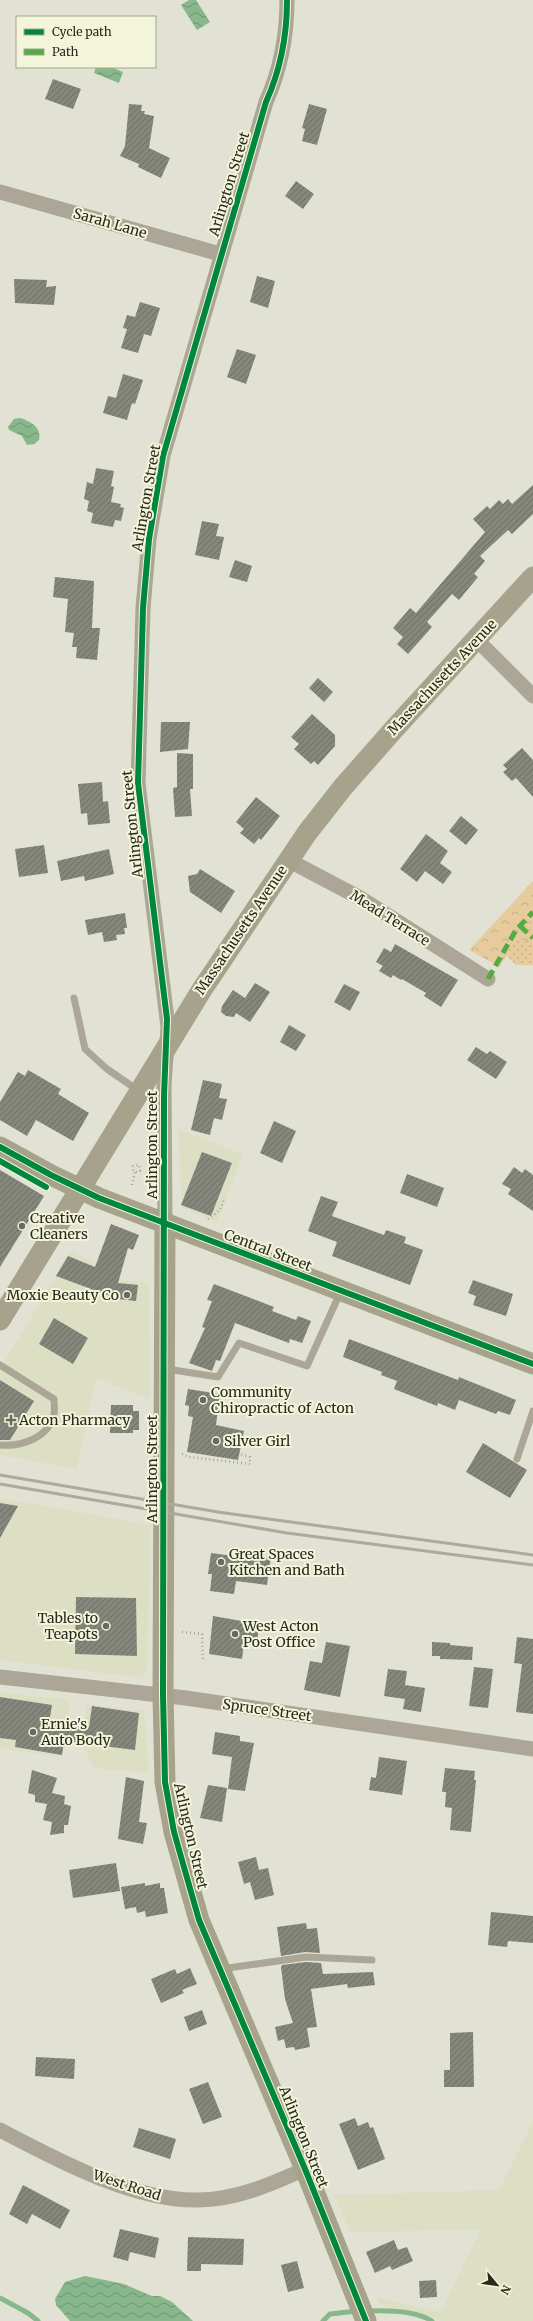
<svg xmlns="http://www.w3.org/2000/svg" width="533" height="2321" font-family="Merriweather,serif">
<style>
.built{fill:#dddfc5}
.grass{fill:url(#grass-dots)}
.park{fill:url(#park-crowns)}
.water{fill:url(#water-waves)}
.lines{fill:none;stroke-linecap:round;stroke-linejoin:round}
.stream{stroke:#87b78a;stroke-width:5}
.building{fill:url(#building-hatch)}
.path{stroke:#a7a697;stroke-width:2.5;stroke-dasharray:1 3;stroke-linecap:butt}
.lane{stroke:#aba695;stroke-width:7}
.street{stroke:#aba695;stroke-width:15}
.secondary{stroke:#a7a28c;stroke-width:21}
.rail{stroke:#abaa9c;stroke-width:3}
.quiet{stroke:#53ab43;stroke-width:5;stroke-dasharray:10 5;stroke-linecap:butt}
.cycleway-casing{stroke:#f3f5da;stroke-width:8}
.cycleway{stroke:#00873e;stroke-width:6}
.poi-dot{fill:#696a5e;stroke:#f3f5da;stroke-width:1.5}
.labels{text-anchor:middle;stroke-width:4;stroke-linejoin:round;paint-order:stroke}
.street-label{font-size:14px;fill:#29291f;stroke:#f3f5da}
.poi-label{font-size:14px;fill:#29291f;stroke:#f3f5da;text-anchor:start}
</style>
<defs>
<pattern id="grass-dots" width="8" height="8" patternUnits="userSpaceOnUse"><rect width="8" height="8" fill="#e7cb9d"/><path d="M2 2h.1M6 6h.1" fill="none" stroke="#c6ae87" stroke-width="1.8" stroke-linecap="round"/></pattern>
<pattern id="park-crowns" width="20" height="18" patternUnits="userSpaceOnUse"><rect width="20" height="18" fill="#e7cb9d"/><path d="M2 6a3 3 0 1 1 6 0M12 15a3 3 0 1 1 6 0" fill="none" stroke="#c6ae87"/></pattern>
<pattern id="water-waves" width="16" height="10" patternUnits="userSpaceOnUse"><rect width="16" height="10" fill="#87b78a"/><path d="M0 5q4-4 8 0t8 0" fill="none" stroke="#6e9570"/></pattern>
<pattern id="building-hatch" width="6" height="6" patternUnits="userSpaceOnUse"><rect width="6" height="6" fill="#85877d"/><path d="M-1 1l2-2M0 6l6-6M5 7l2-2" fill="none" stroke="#6d6e66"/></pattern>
</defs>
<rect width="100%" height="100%" fill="#e1e2d3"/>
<path class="built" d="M178,1129L243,1154L217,1222L182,1208Z
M71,1252L102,1266L101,1270L122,1280L149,1283L150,1400L96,1378L77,1469L0,1455V1368Z
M0,1498L151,1525L147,1672L144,1675L140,1678L0,1660Z
M0,1692L70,1700L62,1757L0,1748Z
M86,1704L144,1711L149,1773L94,1768L84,1749Z
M533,2121V2321H441L432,2317L379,2304L376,2297L441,2312L480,2230L350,2232L334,2195L499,2190Z"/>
<path class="grass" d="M533,903V965H516L498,947Z"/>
<path class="park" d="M533,881V918L525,927L533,933V946L517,935L500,967L469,950Z"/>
<path class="water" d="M189,0H196L210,22L197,30L181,5Z
M96,67H111L123,72L119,83L94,73Z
M20,418C30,421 42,427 39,440L34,444L27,445L22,436L9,430L8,427L14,419Z
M85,2276L124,2284L152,2296H160L172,2302L193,2321H70L56,2305L55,2299L65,2282Z"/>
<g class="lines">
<path class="stream" d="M0,2298L28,2313L38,2321
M367,2311C387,2310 415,2310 432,2321
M323,2321L330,2314L357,2311"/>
</g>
<path class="building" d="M53,79L81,89L73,109L45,99Z
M129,104L142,105L141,111H145L144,114L154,116L149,148L170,158L161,178L138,167L139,164L120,156L125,146Z
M309,104L327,109L317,145L302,141L305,129L302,128Z
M296,181L314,194L303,209L285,196Z
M257,276L275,281L268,308L250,302Z
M14,279L47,280L46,287L56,286L54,305L15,303Z
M140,302L160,308L151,336L144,334L138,353L121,348L127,329L123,328L127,315L135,317Z
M237,349L256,355L246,384L227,377Z
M123,374L143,380L135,404L132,403L127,420L103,413L108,396L116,398Z
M96,468L114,471L111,486L114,487L111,502L121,504L120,507L124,508L121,521L115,520L113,527L91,523L93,513L87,511L89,501L84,499L87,482L93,484Z
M533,485V514L512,534L508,530L480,556L485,561L474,574L478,577L459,600L452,594L427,622L432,627L408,654L397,644L403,637L393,628L410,608L416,613L485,532L473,519L487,506L490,509L499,500L503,504L508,499L512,504Z
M202,521L219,524L216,536L224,537L219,560L195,555Z
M235,560L252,566L247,582L229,577Z
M55,577L94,581L92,628H100L97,660L76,658L77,647H72L74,633L65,632L68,599L53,597Z
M318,678L333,692L324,702L309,688Z
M312,714L335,735V746L318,765L314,761L311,764L294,749L299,744L291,737Z
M161,722H190L188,749L160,752Z
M522,748L533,760V797L516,778L512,781L503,772L507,769L503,765Z
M177,753L193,754V789H190L192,816L175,817L173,788L177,787Z
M102,782L103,802L108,801L110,823L88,825L87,813L81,814L78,784Z
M256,797L280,816L261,840L259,838L254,844L240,833L244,829L236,822Z
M461,816L478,830L466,845L449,831Z
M426,834L448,851L440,863L452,872L443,884L425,871L417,882L400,869Z
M44,845L48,873L19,877L15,849Z
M109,849L114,874L85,881L84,876L61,881L57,861Z
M200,869L235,891L221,913L190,892L188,876L197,874Z
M125,913L127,928H124L125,934L116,935L117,940L104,942L102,932L88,935L85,920Z
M395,944L458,980L441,1007L424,996L426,993L402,979L401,980L393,975L391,978L379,971L383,966L376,962L384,948L391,952Z
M255,983L270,992L250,1022L236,1013L234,1017L226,1016L221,1012L222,1006L233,990L245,998Z
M344,984L360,992L350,1011L334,1002Z
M289,1025L306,1035L296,1051L280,1042Z
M476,1047L487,1054L490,1051L507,1062L496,1079L467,1060Z
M28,1070L61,1089L58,1094L89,1113L73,1141L36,1120L27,1136L0,1120V1102L18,1072L25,1076Z
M203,1080L222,1084L219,1098L227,1099L222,1120L214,1118L210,1135L191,1130Z
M274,1121L296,1131L282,1163L260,1153Z
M202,1152L232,1163L211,1216L181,1205Z
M514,1167L522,1173L525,1169L533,1175V1211L508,1194L511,1189L502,1184Z
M0,1170L44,1196L0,1267Z
M407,1174L444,1188L437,1207L400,1193Z
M321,1196L338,1202L332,1216L384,1235L386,1230L406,1237L404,1243L423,1250L410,1285L332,1256L337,1242L308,1231Z
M111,1224L139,1235L133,1250L128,1248L118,1283L138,1285L136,1301L118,1299L56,1276L68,1256L95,1267Z
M473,1280L513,1294L506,1316L473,1305L476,1296L468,1293Z
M214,1284L274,1307L272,1311L296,1320L298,1316L311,1321L302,1343L290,1339L289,1343L235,1323L220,1361L216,1360L212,1371L189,1363L205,1328L202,1327L212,1301L207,1300Z
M54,1318L88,1338L73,1364L39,1344Z
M349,1339L458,1380L459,1377L516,1400L510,1415L498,1411L496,1414L459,1400L455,1410L438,1403L437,1406L394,1389L397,1381L381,1375L382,1372L343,1357Z
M0,1380L34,1401L10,1440H0Z
M188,1389L220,1394L216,1425L244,1431L238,1460L187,1452L193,1417L188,1416L189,1406L185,1405Z
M111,1405H133V1411H139V1430H133V1433H110Z
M483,1443L527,1470L510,1498L466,1472Z
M0,1503L18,1506L0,1538Z
M211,1553L248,1558V1555L271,1557L267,1585L236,1581L234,1594L210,1591L212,1574H208Z
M76,1597L136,1598L137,1656L75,1654Z
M213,1616L259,1624L257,1646L244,1643L242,1659L209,1654Z
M517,1637L533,1639V1714L516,1712L522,1664L514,1663Z
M326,1642L350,1646L340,1697L304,1690L310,1661L322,1663Z
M432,1642L450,1643V1645L473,1647L472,1660L440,1659V1656H432Z
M474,1667L493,1669L488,1708L469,1706Z
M388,1669L407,1671L405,1685L425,1688L421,1712L403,1709L405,1699L384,1696Z
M0,1697L52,1705L49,1724L89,1727L92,1706L139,1713L135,1750L64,1741L62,1755L15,1747L16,1740L0,1738Z
M215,1732L240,1736V1741L254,1743L245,1791L228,1789L232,1757L212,1754Z
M379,1757L407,1761L402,1795L369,1790L371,1777L376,1778Z
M445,1768L475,1771L474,1780H476L471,1832L450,1830L452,1808L445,1807L446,1792H442Z
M32,1770L57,1778L52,1793L65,1796L64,1804L71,1806L68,1825H64V1833L50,1835L52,1822L43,1820L47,1804L35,1802V1795L28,1793Z
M126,1777L144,1781L139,1822L147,1823L143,1844L118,1839Z
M208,1785L227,1788L222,1822L200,1818Z
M256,1857L259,1870L268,1868L274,1895L255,1900L250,1882L244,1884L238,1862Z
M116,1863L120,1891L73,1898L69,1870Z
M145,1883V1886L160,1883V1888H164L168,1913L146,1917L145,1911L137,1913L136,1907L125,1909L121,1887Z
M491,1912L533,1916V1943L508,1941L507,1947L488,1945Z
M306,1923L307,1929L317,1928L320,1953L305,1952L281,1956L277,1927Z
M306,1962L321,1963L323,1974L373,1972L375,1985L348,1988L347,1984L311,1989L317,2027L307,2028L310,2047L295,2050L294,2047L286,2048L284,2039L278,2041L275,2027L293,2023L285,1999L281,1967L282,1965Z
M190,1968L197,1984L182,1990L184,1993L161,2003L151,1979L175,1969L177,1974Z
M202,2010L207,2024L189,2031L184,2017Z
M473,2032L474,2087H444V2070H450V2033Z
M36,2057L75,2059L74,2079L35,2076Z
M208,2082L222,2117L203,2124L189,2089Z
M355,2118L358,2126L368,2122L370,2128L373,2127L385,2159L358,2170L339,2124Z
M139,2128L176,2139L170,2159L133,2147Z
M23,2185L70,2210L60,2229L32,2214L27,2224L9,2214Z
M120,2229L159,2238L155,2258L130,2252L128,2261L113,2257Z
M188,2237L244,2239L243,2265L201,2264V2271H187Z
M394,2240L398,2250L407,2247L413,2261L392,2270L390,2266L375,2273L366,2252Z
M297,2261L304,2288L288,2292L281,2265Z
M436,2280L437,2297L420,2298L419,2281Z"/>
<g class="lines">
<path class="path" d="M132,1185L135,1172L133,1171V1166L139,1165L140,1171L135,1172
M208,1219L220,1210L224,1200
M182,1454L189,1457L250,1464V1457L240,1454
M182,1632L202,1634L203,1662"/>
<path class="lane" d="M74,998L85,1049L107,1069L139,1091
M0,1365L54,1399C54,1403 55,1410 54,1414C49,1438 21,1447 0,1445
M167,1369L218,1377L239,1343L307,1366L340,1293
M517,1459L533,1411
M221,1969L306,1957L372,1960"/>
<path class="street" d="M0,192L220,254
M476,639L533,696
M288,860L362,899L488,979
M165,1224L164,1086L168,1027L138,783L143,608L149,539L163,456L266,102C280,71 287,34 287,0
M0,1677L186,1698L533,1749
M0,2130C57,2160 133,2201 198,2200C235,2200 272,2184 305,2169"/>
<path class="secondary" d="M0,1147L51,1175L99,1198L533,1364
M165,1224L163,1695L165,1782L174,1832L199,1920L305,2169L366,2321
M0,1320L201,991L307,833L343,787L395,728L533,577"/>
<path class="rail" d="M0,1475L218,1512L533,1555
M0,1484L287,1533L533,1565"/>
<path class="quiet" d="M520,926L533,938
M488,979L516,930L533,912"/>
<g class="cycleway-casing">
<path id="cycleway" d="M287,0C287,34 280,71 266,102L163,456L149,539L143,608L138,783L167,1019L164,1096L163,1695L165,1782L174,1832L199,1920L305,2169L366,2321
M0,1147L51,1175L99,1198L533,1364
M0,1161L46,1187"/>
</g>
<use href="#cycleway" class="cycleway"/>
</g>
<g class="poi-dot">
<circle cx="22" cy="1226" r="4"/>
<circle cx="127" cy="1295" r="4"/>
<circle cx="203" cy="1400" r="4"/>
<path d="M9 1414h4v4h4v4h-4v4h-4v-4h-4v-4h4z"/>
<circle cx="216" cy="1441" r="4"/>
<circle cx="221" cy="1562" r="4"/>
<circle cx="106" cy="1626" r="4"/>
<circle cx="235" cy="1634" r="4"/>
<circle cx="33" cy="1732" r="4"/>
</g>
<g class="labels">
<g class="street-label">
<text transform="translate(229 184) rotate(-73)" y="5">Arlington Street</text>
<text transform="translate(110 223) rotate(16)" y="5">Sarah Lane</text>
<text transform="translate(146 498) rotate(-80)" y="5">Arlington Street</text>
<text transform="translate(442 677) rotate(-47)" y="5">Massachusetts Avenue</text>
<text transform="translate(132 824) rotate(-96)" y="5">Arlington Street</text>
<text transform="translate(390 918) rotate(32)" y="5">Mead Terrace</text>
<text transform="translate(241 930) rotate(-56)" y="5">Massachusetts Avenue</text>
<text transform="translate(152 1145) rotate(-90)" y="5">Arlington Street</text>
<text transform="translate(268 1250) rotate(21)" y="5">Central Street</text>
<text transform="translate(152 1469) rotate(-90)" y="5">Arlington Street</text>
<text transform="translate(267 1710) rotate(8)" y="5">Spruce Street</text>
<text transform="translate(191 1836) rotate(77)" y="5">Arlington Street</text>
<text transform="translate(304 2137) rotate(68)" y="5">Arlington Street</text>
<text transform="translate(127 2185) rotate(18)" y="5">West Road</text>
</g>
<g class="poi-label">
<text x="30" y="1223">Creative<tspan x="30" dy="16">Cleaners</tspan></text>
<text x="119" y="1300" text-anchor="end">Moxie Beauty Co</text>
<text x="211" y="1397">Community<tspan x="211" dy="16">Chiropractic of Acton</tspan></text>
<text x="19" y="1425">Acton Pharmacy</text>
<text x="224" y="1446">Silver Girl</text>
<text x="229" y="1559">Great Spaces<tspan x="229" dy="16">Kitchen and Bath</tspan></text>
<text x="98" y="1623" text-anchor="end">Tables to<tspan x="98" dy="16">Teapots</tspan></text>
<text x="243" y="1631">West Acton<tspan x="243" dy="16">Post Office</tspan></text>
<text x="41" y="1729">Ernie's<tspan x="41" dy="16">Auto Body</tspan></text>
</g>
</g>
<rect x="16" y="16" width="140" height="52" fill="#f3f5da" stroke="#a2a38f"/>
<rect x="24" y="29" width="20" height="6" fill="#00873e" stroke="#a2a38f"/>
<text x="52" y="36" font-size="12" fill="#29291f">Cycle path</text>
<rect x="24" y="49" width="20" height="6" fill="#53ab43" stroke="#a2a38f"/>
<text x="52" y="56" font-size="12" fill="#29291f">Path</text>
<g transform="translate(497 2285) rotate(119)" stroke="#f3f5da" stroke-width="3" paint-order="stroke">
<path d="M0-3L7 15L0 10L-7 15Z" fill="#29291f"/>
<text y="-6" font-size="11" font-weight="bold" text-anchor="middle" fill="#29291f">N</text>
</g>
</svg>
